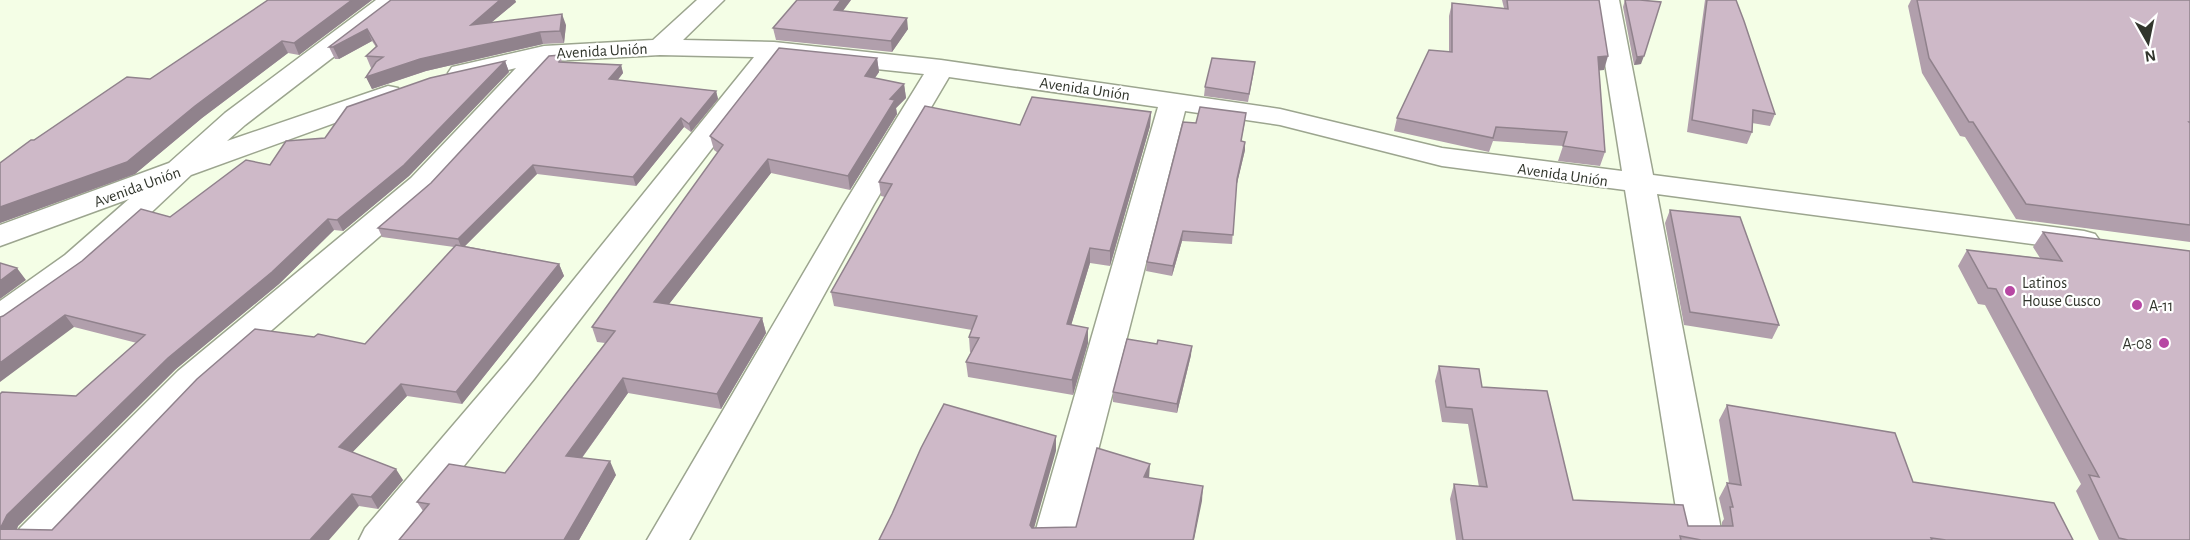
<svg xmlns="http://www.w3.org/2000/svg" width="2190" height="540" font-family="'Alegreya Sans',sans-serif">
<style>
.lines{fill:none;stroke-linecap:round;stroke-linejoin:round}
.street-casing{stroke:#9ca58f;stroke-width:3}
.street{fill:#fff;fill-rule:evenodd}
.wall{fill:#b19fac}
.shaded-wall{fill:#90828c}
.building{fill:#ceb9c8;stroke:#90828c;stroke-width:1.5}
.poi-dot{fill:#b747a3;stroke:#fff;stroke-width:2}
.labels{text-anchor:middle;stroke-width:4.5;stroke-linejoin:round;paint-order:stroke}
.street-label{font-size:16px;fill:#31352c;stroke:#fff}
.poi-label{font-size:16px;fill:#31352c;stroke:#fff;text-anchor:start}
</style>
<rect width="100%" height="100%" fill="#f4fee6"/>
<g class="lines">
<g class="street-casing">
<path id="street" d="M376,0H404L401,5L245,125L227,141L388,86L398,88L402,94L398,100L191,175L89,271L12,326L0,330V301L65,255L129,199L0,246V225L169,163L225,113Z
M697,0H724L683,40L774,42L941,60L1280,109L1442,148L1622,171L1595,0H1619L1653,175L2084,231L2095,234L2100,241L2095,248L2084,251L1657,194L1723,540H1681L1625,190L1442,166L1280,125L1185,111L1075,540H1033L1158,107L949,77L874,204L689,540H647L844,204L924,74L781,59L534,379L404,540H359L365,528L508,361L754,57L660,55L552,61L433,190L204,389L61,540H14L20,528L178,371L411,178L516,68L461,81L452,79L448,73L452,67L544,46L653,40Z"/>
</g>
<use href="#street" class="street"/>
</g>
<path class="wall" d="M268,0H372L299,55L288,53L202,118L135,174L0,223V163L34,140L150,79Z
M391,0H515L516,2L492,22L566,25L564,43L543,44L426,71L372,89L366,77L372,68H371L366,56L376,47L372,41L339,59H335L329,47Z
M851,0L843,11L908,29L892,52L776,40L773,28Z
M1502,0H1599L1604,70H1599L1605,152L1600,166L1558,161L1563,146L1493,141L1489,152L1394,131L1397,118L1449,51V16L1452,3L1504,8Z
M1625,0H1640L1641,64L1634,65L1623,7Z
M1705,0H1736L1775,114L1770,126L1752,123V132L1747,144L1687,132Z
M1911,0H2190V242L2016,219L1965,137L1960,136L1922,73L1908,6Z
M560,55L562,62L621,65L623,73L618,80L716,91L718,99L691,132L684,127L636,186L537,174L465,246L559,264L564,276L462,404L407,396L352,452L403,480L378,509L359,506L0,540L76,396L137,343L74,327L3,316L170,217L270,165L325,138L505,61L509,72L409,176L343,231L334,230L279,284L176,369L18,526L17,529L52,530L365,344L454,247L382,237L378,228L431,183Z
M877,58L879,72L875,78L904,84L906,98L896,108L897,114L850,190L771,173L669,304L762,318L766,333L721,409L628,393L582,458L616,475L579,540H399L423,511L417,502L505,473L605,343L597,342L592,327L718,153L714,150L710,136Z
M1254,71L1248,102L1204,96L1205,87Z
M1151,112L1150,126L1110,266L1090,263L1071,325L1088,328V343L1073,395L968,377L966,362L971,352H970L969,337L972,330L834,306L831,292L885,197L881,196L879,182L1020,125Z
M1245,122L1241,141L1245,142V150L1236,187L1232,244L1182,241L1172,276L1146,271L1147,262L1196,123Z
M1670,210L1779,325L1772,339L1684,325L1665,223Z
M2043,232L2190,251V540H2099L2076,491L2081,484L1985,305L1978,304L1958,266L1967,250L2040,258L2033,247Z
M1191,355L1177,413L1113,402V392Z
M1439,366L1482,387L1573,500L1688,526H1722V522L1724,519L1719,498L1727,483H1729L1719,420L1727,405L1913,482L2073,540H1456L1450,499L1454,484L1479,487L1468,424L1442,422L1435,381Z"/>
<path class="shaded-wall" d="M352,0H372L299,55L294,43Z
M500,0H515L516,2L475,36L471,25Z
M841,0H851L835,21L834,10Z
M562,14L566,25L564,43L560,31Z
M907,18L908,29L892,52L891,41Z
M367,29L372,41L339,59L333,47Z
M540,32L543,44L426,71L372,89L366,77L420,59Z
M282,41L288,53L202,118L135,174L0,223V207L195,106Z
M1608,56L1604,70L1594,71L1598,57Z
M1644,56L1641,64L1634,65L1637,57Z
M877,58L879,72L867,89L865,76Z
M505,61L509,72L409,176L343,231L337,220Z
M621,65L623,73L611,88L609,79Z
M904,84L906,98L896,108L897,114L850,190L848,176L890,99Z
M716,91L718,99L691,132L689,124Z
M1151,112L1150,126L1110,266V251Z
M681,118L684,127L636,186L633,177Z
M1245,142V150L1236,188L1237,179Z
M768,159L771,173L659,317L654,302Z
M533,165L537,174L462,249L458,239Z
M328,219L334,230L279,284L176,369L18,526L12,540L0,529L7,515L168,358Z
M1183,231L1182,241L1172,276L1173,266Z
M1090,248V263L1067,339V324Z
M559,264L564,276L462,404L456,392Z
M17,268L26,280L0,299V281Z
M65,315L74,327L0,382V363Z
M762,318L766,333L721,409L717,394Z
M1088,328V343L1073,395L1072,380Z
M1192,346L1191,355L1177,413V404Z
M623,378L628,393L573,470L566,456Z
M401,384L407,396L346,459L339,447Z
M1056,436V451L1031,539L1030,525Z
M610,461L616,475L579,540H564Z
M1150,464L1149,479L1144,477Z
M396,469L403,480L378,509L371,497Z
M1203,486L1202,501L1194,540H1193Z
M352,494L359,506L329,540H310Z"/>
<path class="building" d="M268,0H352L294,43L282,41L195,106L127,162L0,207V163L31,140H34L127,77L150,79Z
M391,0H500L471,25L562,14L560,31L540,32L420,59L366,77L376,62L383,57L366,56L377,46L367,29L333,47H329Z
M797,0H841L834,10L907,18L891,41L773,28Z
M1507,0H1599L1608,56L1598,57L1605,152L1563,146L1567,132L1496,127L1493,138L1397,118L1429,50L1452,52V3L1508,9Z
M1625,0H1640L1661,2L1644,56L1637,57Z
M1707,0H1736L1744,21L1775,114L1753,110L1752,132L1692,120Z
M1917,0H2190V122H2189L2190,123V225L2026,204L1973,122H1969L1929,58Z
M779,48L877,58L865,76L904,84L890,99L895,100L848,176L768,159L654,302L762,318L717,394L623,378L566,456L610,461L564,540H399L429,504L417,502L449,464L505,473L615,331L592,327L723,145L710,136Z
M560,55L559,62L621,65L609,79L716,91L689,124L681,118L633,177L533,165L458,239L378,228L431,183L549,56Z
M1212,58L1255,62L1249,94L1205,87Z
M505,61L404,165L337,220L328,219L272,272L168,358L7,515L0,529L52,530L197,379L255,329L314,337L318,334L365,344L456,245L559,264L456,392L401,384L339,447L396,469L371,497L352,494L310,540H0V394L2,392L76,396L145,335L65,315L0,363V317L3,316L82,261L141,209L170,217L246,160L270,165L286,141L325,138L347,107L430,78Z
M1032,97L1151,112L1110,251L1090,248L1067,324L1088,328L1072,380L966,362L979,338L969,337L977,316L831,292L892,184L879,182L925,106L1020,125Z
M1200,107L1246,113L1241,141L1245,142L1237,179L1233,235L1183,231L1173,266L1147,262L1183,122L1196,123Z
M1670,210L1740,217L1779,325L1690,312Z
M2043,232L2190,251V540H2128L2119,538L2089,475L2099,477L1996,289L1988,288L1967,250L2062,261Z
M0,263L17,268L0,281Z
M1127,339L1157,344L1158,340L1192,346L1177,404L1113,392Z
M1439,366L1479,369L1482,387L1547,391L1573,500L1683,505L1688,526H1733L1730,507H1733L1727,483L1741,485L1727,405L1895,433L1913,482L2054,503L2073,540H1946L1931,538L1932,540H1701L1680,536L1681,540H1463L1454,484L1487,487L1472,409L1446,407Z
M944,404L1056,436L1030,525L1032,528L1076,527L1097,448L1150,464L1144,477L1203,486L1193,540H879L892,514L921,448Z"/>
<g class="poi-dot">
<circle cx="2010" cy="291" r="6"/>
<circle cx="2137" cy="305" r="6"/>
<circle cx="2164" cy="343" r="6"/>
</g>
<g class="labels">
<g class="street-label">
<text transform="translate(602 50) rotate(-3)" y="6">Avenida Unión</text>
<text transform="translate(1085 88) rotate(8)" y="6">Avenida Unión</text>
<text transform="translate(1563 174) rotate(8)" y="6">Avenida Unión</text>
<text transform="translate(137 186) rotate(-20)" y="6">Avenida Unión</text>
</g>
<g class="poi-label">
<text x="2022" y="288">Latinos<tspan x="2022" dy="18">House Cusco</tspan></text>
<text x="2149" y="311">A-11</text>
<text x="2152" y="349" text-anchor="end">A-08</text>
</g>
</g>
<g transform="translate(2148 42) rotate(171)" stroke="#ffffff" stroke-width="4.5" paint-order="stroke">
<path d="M0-4.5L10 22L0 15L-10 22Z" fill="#31352c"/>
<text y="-9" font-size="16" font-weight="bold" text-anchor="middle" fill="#31352c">N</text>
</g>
</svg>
